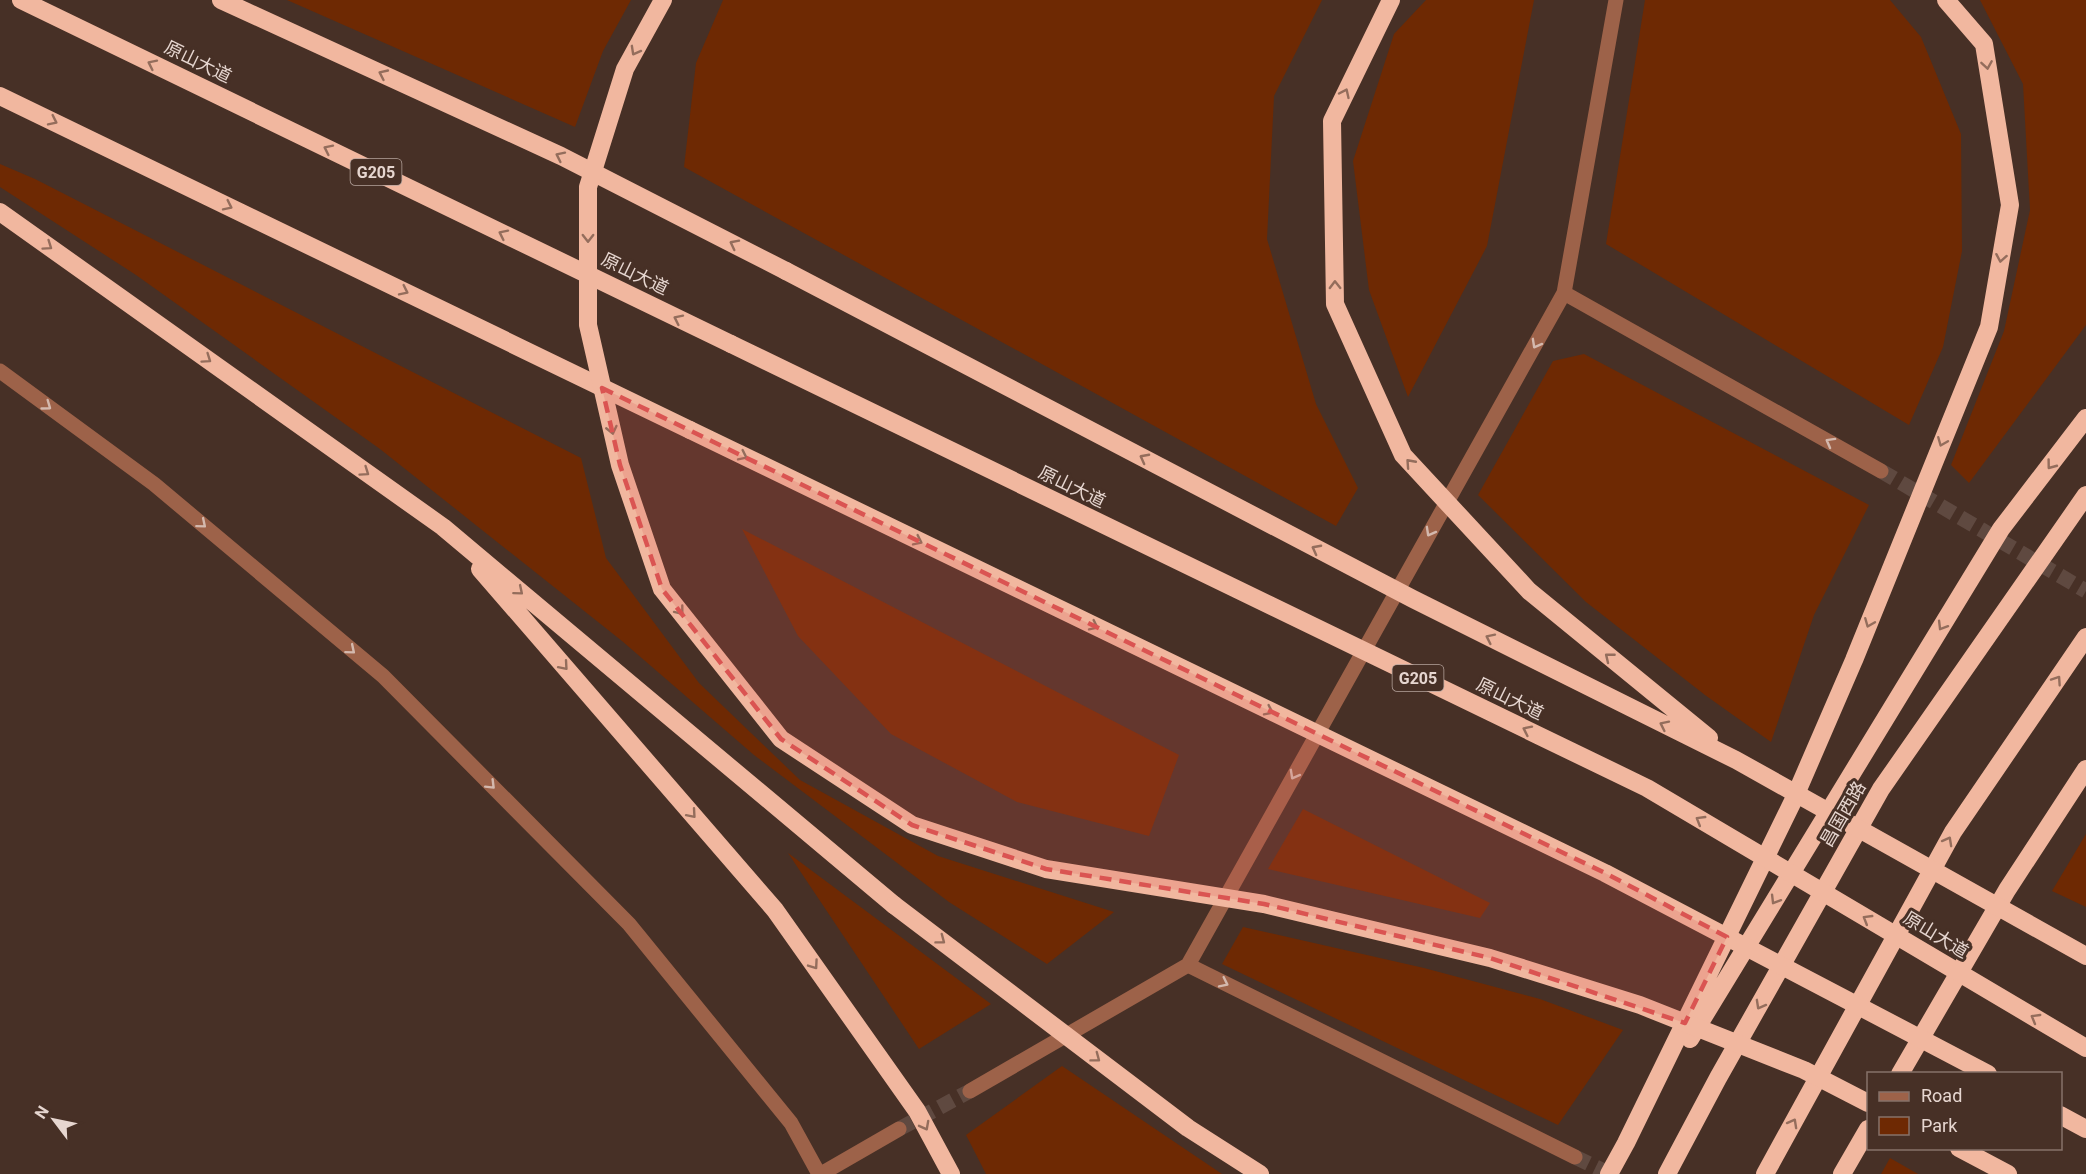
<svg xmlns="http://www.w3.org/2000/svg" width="2086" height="1174" font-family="Roboto,'Noto Sans SC',sans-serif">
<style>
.green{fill:#6e2903}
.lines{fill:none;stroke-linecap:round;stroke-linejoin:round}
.minor-tunnel{stroke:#5f4940;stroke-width:15;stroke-dasharray:15 8;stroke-linecap:butt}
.minor{stroke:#9d6249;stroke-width:15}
.highway{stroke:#f1b79f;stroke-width:18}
.highway-bridge{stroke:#f1b79f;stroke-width:18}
.oneway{stroke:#946d5c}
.oneway2{stroke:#d4b9ae}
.marked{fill:#da5452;fill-opacity:0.2;stroke:#da5452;stroke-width:4.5;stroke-dasharray:12 8;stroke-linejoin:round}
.labels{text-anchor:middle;stroke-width:6;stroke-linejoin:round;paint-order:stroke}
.shield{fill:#473026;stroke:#b6a49d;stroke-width:1.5}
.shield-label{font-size:16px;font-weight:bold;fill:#e6d6d0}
.street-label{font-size:18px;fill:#e6d6d0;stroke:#473026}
</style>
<rect width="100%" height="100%" fill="#473026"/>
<path class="green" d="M287,0H631L603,51L575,127Z
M723,0H1322L1274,96L1267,239L1316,404L1358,488L1336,526L684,167L696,63Z
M1426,0H1534L1487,246L1408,397L1369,290L1353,161L1394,34Z
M1645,0H1890L1921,37L1961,134L1962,251L1943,347L1909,425L1606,244Z
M1980,0H2086V325L1969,483L1951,465L2004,331L2030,210L2023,84Z
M0,164L35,179L581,458L606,558L699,683L800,780L938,856L1114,912L1047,964L949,902L754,755L622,641L380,449L136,275L0,187Z
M1584,354L1869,505L1814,615L1771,742L1705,695L1586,602L1478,495L1553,361Z
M742,529L1179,755L1149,836L1017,802L891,734L798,636Z
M1303,809L1490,903L1480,918L1268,869Z
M2086,834V907L2052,891Z
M788,853L991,1004L919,1049Z
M1243,927L1424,968L1540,999L1623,1030L1558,1125L1222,964Z
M1062,1066L1222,1174H986L966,1135Z
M1890,1158L1918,1174H1881Z"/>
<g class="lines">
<path class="minor-tunnel" d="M1881,471L2086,591
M899,1129L970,1091
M1575,1157L1610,1174"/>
<path class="minor" d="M1564,293L1881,471
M0,371L154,484L383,676L629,924L791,1123L819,1174
M970,1091L1188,965
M1575,1157L1188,965L1564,293L1616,0
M821,1174L899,1129"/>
<path class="highway" d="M21,0L731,344
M221,0L561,156L786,271
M0,96L690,430
M0,212L443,527L894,905
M480,569L775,910L917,1111L951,1174
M1690,1039L2001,529L2086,418
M1900,1074L2007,890L2086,769
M2060,1115L2086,1129
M1959,1148L2008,1174
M1609,1174L1626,1143L1793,801L1854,660L1989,327L2010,205L1984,44L1946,0
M1667,1174L1718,1078L1881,789L2086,495
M1765,1174L1953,832L2086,637
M1842,1174L1868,1129"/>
<path class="highway-bridge" d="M663,0L625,69L588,187V325L620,465L662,589L781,739L912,825L1046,869L1264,904L1490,958L1640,1005L1804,1070L1868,1103
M1391,0L1332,121L1335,304L1403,455L1529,591L1709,738
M786,271L1413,599L1736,760L2086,956
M731,344L1647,788L2086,1048
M690,430L1605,873L1988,1074
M894,905L1188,1128L1260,1174"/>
</g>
<defs><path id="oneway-chevron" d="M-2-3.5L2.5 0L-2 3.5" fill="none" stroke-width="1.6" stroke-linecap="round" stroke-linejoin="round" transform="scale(1.5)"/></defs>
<g class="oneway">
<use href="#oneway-chevron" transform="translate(635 51) rotate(119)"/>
<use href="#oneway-chevron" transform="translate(152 64) rotate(-154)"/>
<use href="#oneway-chevron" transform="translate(1987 65) rotate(81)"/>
<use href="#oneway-chevron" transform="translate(383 74) rotate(-155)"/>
<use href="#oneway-chevron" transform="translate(1345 93) rotate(-65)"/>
<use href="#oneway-chevron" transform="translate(53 121) rotate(26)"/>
<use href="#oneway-chevron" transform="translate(328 149) rotate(-154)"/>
<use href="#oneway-chevron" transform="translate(560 156) rotate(-154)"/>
<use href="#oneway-chevron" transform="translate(228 206) rotate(26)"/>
<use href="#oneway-chevron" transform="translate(503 234) rotate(-154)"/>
<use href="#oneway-chevron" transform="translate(588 238) rotate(90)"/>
<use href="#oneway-chevron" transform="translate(734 244) rotate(-153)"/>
<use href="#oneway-chevron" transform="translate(48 246) rotate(35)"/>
<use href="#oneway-chevron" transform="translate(2001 258) rotate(100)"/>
<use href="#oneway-chevron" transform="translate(1335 285) rotate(-91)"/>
<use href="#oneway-chevron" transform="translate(404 291) rotate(26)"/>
<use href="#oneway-chevron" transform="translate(678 319) rotate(-154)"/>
<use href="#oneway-chevron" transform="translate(207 359) rotate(35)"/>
<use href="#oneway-chevron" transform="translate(612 430) rotate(77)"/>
<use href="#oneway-chevron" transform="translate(1942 442) rotate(112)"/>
<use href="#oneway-chevron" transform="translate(743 456) rotate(26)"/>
<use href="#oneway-chevron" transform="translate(1144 458) rotate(-152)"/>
<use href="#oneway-chevron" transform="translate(1410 463) rotate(-132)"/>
<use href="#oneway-chevron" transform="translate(2051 465) rotate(127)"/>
<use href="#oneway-chevron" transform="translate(365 472) rotate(35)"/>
<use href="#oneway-chevron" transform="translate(918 541) rotate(26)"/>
<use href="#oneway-chevron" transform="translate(1316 549) rotate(-152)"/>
<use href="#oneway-chevron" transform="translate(519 591) rotate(40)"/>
<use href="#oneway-chevron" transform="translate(680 611) rotate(52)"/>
<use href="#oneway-chevron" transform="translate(1869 623) rotate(112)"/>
<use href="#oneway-chevron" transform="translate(1094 626) rotate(26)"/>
<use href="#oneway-chevron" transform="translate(1942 626) rotate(121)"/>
<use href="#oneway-chevron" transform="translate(1490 638) rotate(-154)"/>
<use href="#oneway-chevron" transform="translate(1609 657) rotate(-141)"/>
<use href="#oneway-chevron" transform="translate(564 666) rotate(49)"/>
<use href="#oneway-chevron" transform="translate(2057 680) rotate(-56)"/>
<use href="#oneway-chevron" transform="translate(1269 711) rotate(26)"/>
<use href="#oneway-chevron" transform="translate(1664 725) rotate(-154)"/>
<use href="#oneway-chevron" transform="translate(1527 730) rotate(-154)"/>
<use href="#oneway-chevron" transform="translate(692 814) rotate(49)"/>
<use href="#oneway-chevron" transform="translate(1700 820) rotate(-149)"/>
<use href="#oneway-chevron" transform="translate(1948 841) rotate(-61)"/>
<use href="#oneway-chevron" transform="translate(1775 900) rotate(121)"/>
<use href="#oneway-chevron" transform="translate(1867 919) rotate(-149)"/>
<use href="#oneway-chevron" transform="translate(941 940) rotate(37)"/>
<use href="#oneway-chevron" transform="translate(814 965) rotate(55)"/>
<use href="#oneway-chevron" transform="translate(1760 1005) rotate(119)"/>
<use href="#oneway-chevron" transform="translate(2035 1018) rotate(-150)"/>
<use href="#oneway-chevron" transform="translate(1096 1058) rotate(37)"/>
<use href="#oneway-chevron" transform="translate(1793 1123) rotate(-61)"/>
<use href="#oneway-chevron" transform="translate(925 1126) rotate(62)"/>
</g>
<g class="oneway2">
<use href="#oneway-chevron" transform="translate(1536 344) rotate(119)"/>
<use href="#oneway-chevron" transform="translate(47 406) rotate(36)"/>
<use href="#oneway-chevron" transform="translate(1830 442) rotate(-151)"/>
<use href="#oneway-chevron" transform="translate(202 524) rotate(40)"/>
<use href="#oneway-chevron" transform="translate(1430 532) rotate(119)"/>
<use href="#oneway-chevron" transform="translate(351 650) rotate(40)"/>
<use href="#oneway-chevron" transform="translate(1294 775) rotate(119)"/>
<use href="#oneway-chevron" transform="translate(491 785) rotate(45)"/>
<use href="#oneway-chevron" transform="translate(1224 983) rotate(26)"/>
</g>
<path class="marked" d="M602,388L1605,873L1727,937L1685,1023L1490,958L1264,904L1046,869L912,825L781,739L662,589L620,465Z"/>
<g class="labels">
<g class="shield">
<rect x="350.5" y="159" width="51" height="26" rx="4.5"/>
<rect x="1392.5" y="665" width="51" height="26" rx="4.5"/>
</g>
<g class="shield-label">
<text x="376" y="178">G205</text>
<text x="1418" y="684">G205</text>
</g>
<g class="street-label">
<text transform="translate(198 62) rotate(26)" y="6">原山大道</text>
<text transform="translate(635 274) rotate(26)" y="6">原山大道</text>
<text transform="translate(1072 487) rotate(26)" y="6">原山大道</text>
<text transform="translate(1510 699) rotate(26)" y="6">原山大道</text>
<text transform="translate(1843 814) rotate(-60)" y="6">昌国西路</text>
<text transform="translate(1936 935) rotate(31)" y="6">原山大道</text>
</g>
</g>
<rect x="1867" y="1072" width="195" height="78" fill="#473026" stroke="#87726a" stroke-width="1.5"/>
<rect x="1879" y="1092" width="30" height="9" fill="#9d6249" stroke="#87726a" stroke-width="1.5"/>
<text x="1921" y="1102" font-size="18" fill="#e6d6d0">Road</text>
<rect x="1879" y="1117" width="30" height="18" fill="#6e2903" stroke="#87726a" stroke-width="1.5"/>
<text x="1921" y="1132" font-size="18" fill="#e6d6d0">Park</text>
<g transform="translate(54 1120) rotate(302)" stroke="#473026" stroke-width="4.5" paint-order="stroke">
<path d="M0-4.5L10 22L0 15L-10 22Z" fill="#e6d6d0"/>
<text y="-9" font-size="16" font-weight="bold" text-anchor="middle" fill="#e6d6d0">N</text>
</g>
</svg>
